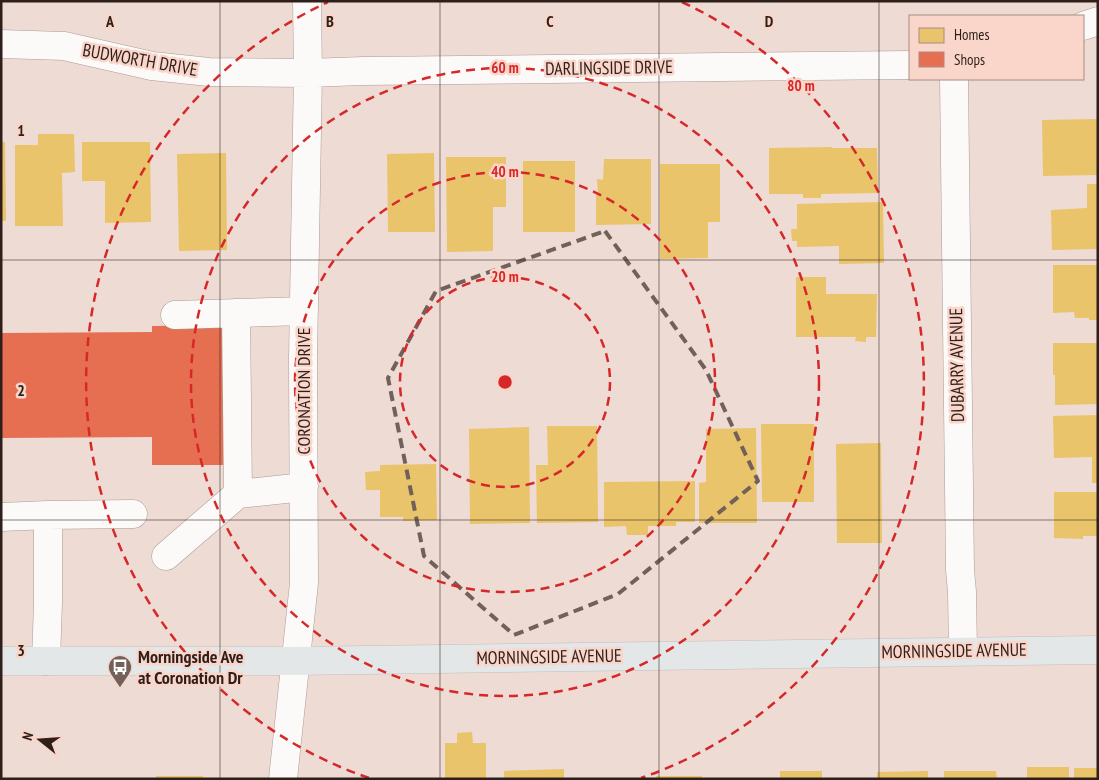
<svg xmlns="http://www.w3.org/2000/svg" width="1099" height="780" font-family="'PT Sans Narrow',sans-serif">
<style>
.homes{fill:#e9c46a}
.shops{fill:#e76f51}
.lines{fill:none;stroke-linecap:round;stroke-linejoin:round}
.minor-casing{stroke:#aa9b95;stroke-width:29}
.major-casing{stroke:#c7bdba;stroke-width:29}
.minor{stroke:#fcfaf9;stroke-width:28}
.major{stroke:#e4e7e8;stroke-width:28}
.marked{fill:none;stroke:#72615b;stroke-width:4;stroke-dasharray:10 6;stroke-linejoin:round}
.grid{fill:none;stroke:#2f1f1a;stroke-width:1;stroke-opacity:0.55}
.ring{fill:none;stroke:#d62828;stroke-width:2.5;stroke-dasharray:9 6}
.labels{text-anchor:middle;stroke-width:5;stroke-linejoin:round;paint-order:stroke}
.street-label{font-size:18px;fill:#2f1f1a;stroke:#f9d5ca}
.poi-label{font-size:18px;font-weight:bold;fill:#2f1f1a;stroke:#f9d5ca;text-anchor:start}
.grid-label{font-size:16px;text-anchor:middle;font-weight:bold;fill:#2f1f1a;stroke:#f9d5ca;stroke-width:5;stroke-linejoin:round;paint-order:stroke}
.centre{fill:#d62828;stroke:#f9d5ca;stroke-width:2.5}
.ring-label{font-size:15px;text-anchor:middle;font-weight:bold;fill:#d62828;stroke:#f9d5ca;stroke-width:5;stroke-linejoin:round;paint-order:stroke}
</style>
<rect width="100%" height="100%" fill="#eedbd4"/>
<path class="homes" d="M1098,119V175L1043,176L1042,120Z
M38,134H74L75,172L62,173L63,226H15V145H38Z
M1,142H5L6,221H1Z
M82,142H150L151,222L105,223V181H82Z
M832,147V148H877L878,193L821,194V198H803V194H769V148Z
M226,153L227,250L179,251L177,154Z
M434,153L435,232H388L387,154Z
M446,157H506V207H493V251L447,252Z
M604,159H651V224L596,225V195H598L597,179L603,180Z
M523,161H575V232H523Z
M660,164H720V222H708V258L660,259Z
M1087,184H1098V249L1052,250L1051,210L1087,208Z
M883,202L884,263L839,264V246L797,247V241H792L791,229H797V204Z
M1053,265H1098V320H1089V318H1075L1074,312L1053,313Z
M796,277H826V294H877L876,337H866V342L855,341L856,337H796Z
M1053,343H1098V404L1055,405V375H1053Z
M1098,415V483H1092V457L1054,458L1053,416Z
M761,424H814V502H762Z
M547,426H597L598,522L537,523L536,465H548Z
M529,427L530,523L470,524L469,429Z
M756,428L757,523H699V483L706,482V429Z
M881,443L882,543H837L836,444Z
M436,464L437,520L403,521V517H380V490H366L365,472L380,471V465Z
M695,481V522H676V526H648V535H627L626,526L604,527V482Z
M1054,492H1098V536H1083V539L1054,538Z
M472,732L473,743H486V779H445V743H457V733Z
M1027,767H1069V779H1027Z
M1074,768H1098V779H1074Z
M564,769V779H504V771Z
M780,771H822V779H780Z
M928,771V779H877V772Z
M944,771H996L997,779H944Z
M156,776H203V779H156Z
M656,776H702V779H656Z"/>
<path class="shops" d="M228,325L229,465H152V437L1,438V333L152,332V326Z"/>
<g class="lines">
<g class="minor-casing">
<path id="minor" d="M1083,26L1098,21
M1,44L64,46L152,66L209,72L308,73L363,71L910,65
M954,79L960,570L962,592L963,651
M175,315L304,311
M238,494L304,487
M1,517L48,515
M166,556L238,494L236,313
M46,661L48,602V515L133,514
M283,779L304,583L303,358L308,73L307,1"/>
</g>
<g class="major-casing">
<path id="major" d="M1,661H294L1098,650"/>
</g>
<use href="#minor" class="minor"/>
<use href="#major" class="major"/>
</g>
<path class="marked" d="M605,231L706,370L758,481L618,594L514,635L424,556L388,378L436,291Z"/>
<path class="grid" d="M220,1V779M440,1V779M659,1V779M879,1V779M1,260H1098M1,520H1098"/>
<g class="ring">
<circle cx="505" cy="382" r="105"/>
<circle cx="505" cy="382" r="210"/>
<circle cx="505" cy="382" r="314"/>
<path d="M369 778A419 419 0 0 1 328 2M682 2A419 419 0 0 1 641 778"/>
</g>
<defs>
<g id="bus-pin" transform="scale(1.25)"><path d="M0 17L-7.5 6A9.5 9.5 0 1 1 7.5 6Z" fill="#72615b" stroke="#f9d5ca"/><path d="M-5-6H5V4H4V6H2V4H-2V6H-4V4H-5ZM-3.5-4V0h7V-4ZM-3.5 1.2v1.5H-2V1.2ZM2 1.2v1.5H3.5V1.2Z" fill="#fff"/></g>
</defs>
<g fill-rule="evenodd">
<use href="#bus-pin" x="120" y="667"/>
</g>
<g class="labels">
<g class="street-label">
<text transform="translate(140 60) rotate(10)" y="6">BUDWORTH DRIVE</text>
<text transform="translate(609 68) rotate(-1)" y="6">DARLINGSIDE DRIVE</text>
<text transform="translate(957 365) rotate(-91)" y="6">DUBARRY AVENUE</text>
<text transform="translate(304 391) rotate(-90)" y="6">CORONATION DRIVE</text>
<text transform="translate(954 651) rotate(-1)" y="6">MORNINGSIDE AVENUE</text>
<text transform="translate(549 657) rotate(-1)" y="6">MORNINGSIDE AVENUE</text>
</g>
<g class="poi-label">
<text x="138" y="663">Morningside Ave<tspan x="138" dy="21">at Coronation Dr</tspan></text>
</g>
</g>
<g class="grid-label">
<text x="110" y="27">A</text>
<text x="330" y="27">B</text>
<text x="550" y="27">C</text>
<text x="769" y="27">D</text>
<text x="21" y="136">1</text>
<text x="21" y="396">2</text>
<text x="21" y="656">3</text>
</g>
<circle cx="505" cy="382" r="8" class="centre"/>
<g class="ring-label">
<text x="505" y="73">60 m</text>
<text x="801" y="91">80 m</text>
<text x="505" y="177">40 m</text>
<text x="505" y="282">20 m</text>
</g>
<rect width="1099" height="780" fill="none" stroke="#2f1f1a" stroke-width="5"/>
<rect x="909" y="15" width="175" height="65" fill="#f9d5ca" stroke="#a88c84"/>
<rect x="919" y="28" width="25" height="15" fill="#e9c46a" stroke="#a88c84"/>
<text x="954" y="40" font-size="15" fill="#2f1f1a">Homes</text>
<rect x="919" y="52" width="25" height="15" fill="#e76f51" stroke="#a88c84"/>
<text x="954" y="65" font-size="15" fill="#2f1f1a">Shops</text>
<g transform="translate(40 740) rotate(287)" stroke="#f9d5ca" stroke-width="4" paint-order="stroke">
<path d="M0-4L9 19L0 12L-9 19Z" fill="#2f1f1a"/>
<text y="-8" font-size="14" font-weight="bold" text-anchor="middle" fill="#2f1f1a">N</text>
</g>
</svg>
